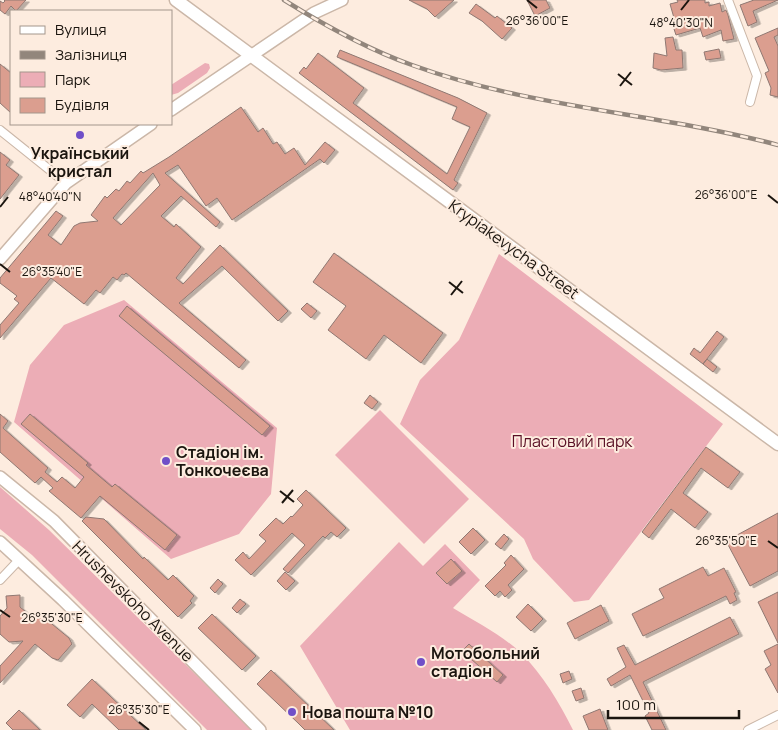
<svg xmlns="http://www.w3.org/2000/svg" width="778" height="730" font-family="Manrope,sans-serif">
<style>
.green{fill:#ecadb6}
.building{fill:#db9e8f;stroke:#8f7872;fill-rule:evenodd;filter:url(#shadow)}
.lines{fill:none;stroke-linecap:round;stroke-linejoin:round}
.minor-casing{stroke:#cbb7a8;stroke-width:10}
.secondary-casing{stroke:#cbb7a8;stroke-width:14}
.primary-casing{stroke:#cbb7a8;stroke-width:15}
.minor{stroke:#fff;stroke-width:8}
.secondary{stroke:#fff;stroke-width:11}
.primary{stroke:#fff;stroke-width:12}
.rail-casing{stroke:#92867c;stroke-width:4.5}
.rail{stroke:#fdecdf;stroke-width:2.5;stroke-dasharray:8;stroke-linecap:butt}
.ticks{fill:none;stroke:#1b150f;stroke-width:2}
.poi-dot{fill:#704fc8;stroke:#fdecdf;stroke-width:2}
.labels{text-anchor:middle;stroke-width:4;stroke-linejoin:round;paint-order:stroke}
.poi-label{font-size:16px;font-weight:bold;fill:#1b150f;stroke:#fdecdf;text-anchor:start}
.street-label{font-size:16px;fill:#1b150f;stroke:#fdecdf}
.park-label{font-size:16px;fill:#590f24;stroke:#fdecdf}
.ticks-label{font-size:12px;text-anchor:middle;fill:#1b150f;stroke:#fdecdf;stroke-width:4;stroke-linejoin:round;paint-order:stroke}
</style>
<defs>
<filter id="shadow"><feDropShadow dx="3.5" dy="2" stdDeviation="0" flood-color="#0004"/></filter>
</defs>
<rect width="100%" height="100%" fill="#fdecdf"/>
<path class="green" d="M205,63L209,64L210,68L207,73L178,93L171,95V85Z
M499,254L723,424L589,600L574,602L533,559L524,539L400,424L420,380L459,340Z
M124,300L277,428L271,494L239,534L171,559L14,422L30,365L64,325Z
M380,410L469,499L424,544L335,455Z
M0,487L49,530L252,730H207L32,555L0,529Z
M399,542L423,566L445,544L480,580L453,608C476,622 502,635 521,653C543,675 559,702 573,730H350L300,646Z"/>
<path class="building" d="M4,0H26L16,11L11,6L5,14L0,10V1L3,3L5,1Z
M409,0H454L435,17L427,9Z
M527,0H546L550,8L535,16Z
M677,0H705V3L709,2V6L720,3L722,12L726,10L728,15L734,39L723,41L721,30L703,37L700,28L676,35L673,26L676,25L670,4L678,2Z
M754,0H778L753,11L757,22L748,26L740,5Z
M476,4L495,18L497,16L512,28L502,39L482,21L469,13Z
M778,28V35L774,37L778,46V97L770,95L771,88L765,73L769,71L755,38Z
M673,37L676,50H682L683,68L661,70L653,68L654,53L667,56L665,38Z
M719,49L721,58L706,60L704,52Z
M340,50L458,98L487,113L454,180L458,183L453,190L299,73L304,67L306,69L318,53L364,88L353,103L447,174L470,127L452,119L457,107L337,57Z
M0,64L11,73V113L0,103Z
M241,107L258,132L263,128L273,144L277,142L285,154L294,148L305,165L325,142L335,150L324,163L320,159L232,220L217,198L206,206L178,165L165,173L220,222L216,227L181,196L161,216L174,227L176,224L201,247L176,278L183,284L220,245L288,311L278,321L222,266L179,303L246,360L239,368L126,273L124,275L122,274L117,280L113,277L100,293L96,290L84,304L51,278L0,338V325L19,303L14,299L17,296L0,283V278L56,211L63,216L48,235L61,245L74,226L80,223L98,221L91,215L105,196L107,198L116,189L119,191L127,181L130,183L141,171L143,173L169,157ZM153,173L160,185L121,225L113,218Z
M0,152L10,160L6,165L19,175L0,199Z
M334,253L443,333L421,363L384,335L366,359L328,330L346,306L313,282Z
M307,303L317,311L311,318L301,309Z
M127,306L270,426L262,435L119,316Z
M717,331L724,337L703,364L690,354L694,348L700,353Z
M707,359L717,367L713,372L703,364Z
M370,395L378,402L372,409L364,403Z
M0,414L8,421L3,428L48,468L45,472L57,482L62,477L75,488L84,477L21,424L30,414L88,463L86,465L112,487L115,484L177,535L165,550L100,496L81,518L49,491L53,488L41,477L35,483L0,452Z
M706,447L740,472L728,488L701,468L683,493L708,512L695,528L671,509L649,538L642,532Z
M306,490L346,528L337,537L331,532L325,538L323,536L288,573L283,569L305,545L292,533L251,575L235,560L243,552L249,559L266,541L259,535L276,518L283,524L291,516L292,517L303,505L297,499Z
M778,513V571L750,586L726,541Z
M86,517L104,519L143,559L144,557L168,580L173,575L194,596L190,601L192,603L178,617L82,521Z
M473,528L485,540L471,554L459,542Z
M504,534L509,539L501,549L495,544Z
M511,555L524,569L508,585L512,590L505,597L500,591L495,596L485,586L506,565L504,563Z
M451,559L462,571L447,584L436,573Z
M703,567L708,576L724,568L736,592L734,593L737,600L730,604L726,596L643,636L632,614L664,598L659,589Z
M285,572L295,581L286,590L277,581Z
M218,579L223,584L215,593L210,588Z
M778,592V643L758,602Z
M20,595V607L31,616L41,615L69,638L72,644L58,660L52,658L35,644L0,683V666L23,641L9,642L0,634V616L7,608L6,596Z
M240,599L246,604L237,613L232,608Z
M528,604L543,619L531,631L516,617Z
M601,605L609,621L575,639L567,623Z
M212,614L256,656L242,670L198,628Z
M730,617L739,634L643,682L666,730H652L645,716L649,713L630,675L611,686L607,679L626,667L617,648L624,645L635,665Z
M469,644L503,675L497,682L462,651Z
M778,644V693L765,669L771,665L764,651Z
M271,670L312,709L334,730H305L298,723L257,684Z
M569,671L572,679L563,683L560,674Z
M92,679L146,730H119L92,704L80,717L67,705Z
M581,688L584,698L576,701L572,691Z
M600,709L608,730H589L583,716Z
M19,710L40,730H13L6,723Z"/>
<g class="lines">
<g class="minor-casing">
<path id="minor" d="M728,0L757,76L750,102
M0,130L66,183
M0,580L19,560
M748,730L778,715"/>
</g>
<g class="secondary-casing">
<path id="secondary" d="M171,110L314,13L342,0
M0,259L66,183L151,124
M0,477L54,521L260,730
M0,542L63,600L195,730"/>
</g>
<g class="primary-casing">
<path id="primary" d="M176,0L778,444"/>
</g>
<use href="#minor" class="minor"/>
<use href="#secondary" class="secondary"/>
<use href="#primary" class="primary"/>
<g class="rail-casing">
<path id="rail" d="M284,0C324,25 367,49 412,65C530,108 657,113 778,145"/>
</g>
<use href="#rail" class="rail"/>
</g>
<path class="ticks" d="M527,0L537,8M681,10L689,0M618,74L632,85M620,86L631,72M768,195L778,203M0,207L8,197M0,264L10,272M449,282L463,293M451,295L462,281M280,491L294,502M282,503L293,490M768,541L778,548M0,610L10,617M139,722L149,730"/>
<g class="poi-dot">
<circle cx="80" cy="135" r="5"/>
<circle cx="166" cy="461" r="5"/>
<circle cx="421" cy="662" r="5"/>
<circle cx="292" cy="712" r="5"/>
</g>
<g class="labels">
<g class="poi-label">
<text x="80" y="159" text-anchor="middle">Український<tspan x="80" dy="18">кристал</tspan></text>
<text x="176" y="458">Стадіон ім.<tspan x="176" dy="18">Тонкочеєва</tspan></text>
<text x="431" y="659">Мотобольний<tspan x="431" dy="18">стадіон</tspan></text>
<text x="302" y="718">Нова пошта №10</text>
</g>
<g class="street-label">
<text transform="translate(514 249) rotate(36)" y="6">Krypiakevycha Street</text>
<text transform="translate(133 601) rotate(45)" y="6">Hrushevskoho Avenue</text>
</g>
<g class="park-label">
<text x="572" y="447">Пластовий парк</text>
</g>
</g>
<g class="ticks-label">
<text x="537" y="25">26°36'00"E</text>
<text x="681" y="27">48°40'30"N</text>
<text x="726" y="199">26°36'00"E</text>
<text x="50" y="201">48°40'40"N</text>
<text x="52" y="276">26°35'40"E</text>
<text x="726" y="545">26°35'50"E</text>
<text x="52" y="622">26°35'30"E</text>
<text x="139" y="714">26°35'30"E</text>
</g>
<rect x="10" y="10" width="162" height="115" fill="#fdecdf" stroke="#a3968c"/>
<rect x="20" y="26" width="25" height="8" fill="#ffffff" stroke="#a3968c"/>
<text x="55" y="35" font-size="15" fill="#1b150f">Вулиця</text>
<rect x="20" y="51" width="25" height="8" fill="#92867c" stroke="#a3968c"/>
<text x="55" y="60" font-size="15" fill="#1b150f">Залізниця</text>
<rect x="20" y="72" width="25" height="15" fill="#ecadb6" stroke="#a3968c"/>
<text x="55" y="85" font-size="15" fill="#1b150f">Парк</text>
<rect x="20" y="98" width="25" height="15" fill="#db9e8f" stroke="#a3968c"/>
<text x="55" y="110" font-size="15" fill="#1b150f">Будівля</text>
<path d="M608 710v8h131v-8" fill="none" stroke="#1b150f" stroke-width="2.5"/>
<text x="616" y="710" font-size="15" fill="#1b150f" stroke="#fdecdf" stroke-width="4" paint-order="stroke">100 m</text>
</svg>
